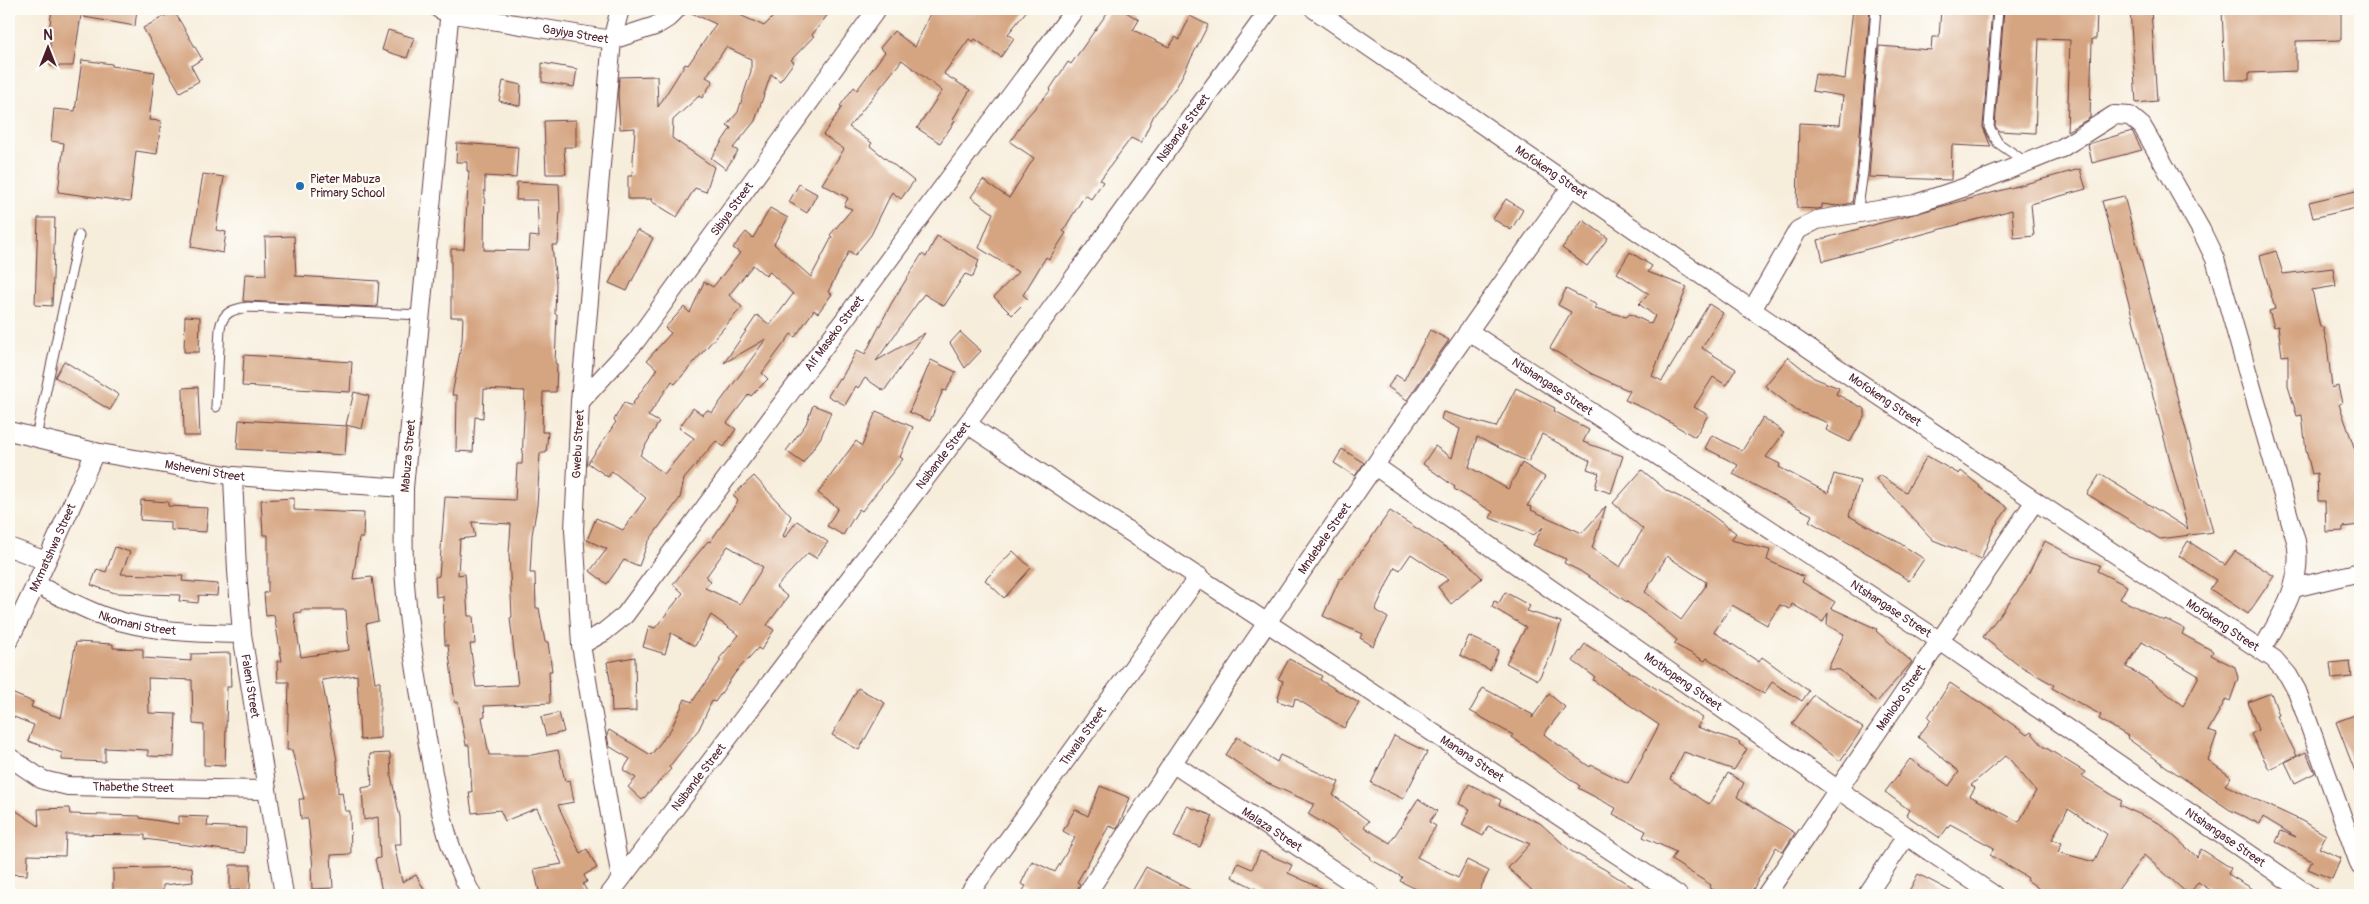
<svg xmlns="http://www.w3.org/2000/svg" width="2369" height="904" font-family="Pangolin,sans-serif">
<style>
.building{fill:#d5a481;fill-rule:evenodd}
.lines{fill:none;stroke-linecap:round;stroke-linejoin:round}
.service-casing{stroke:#643e45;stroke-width:11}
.minor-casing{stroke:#643e45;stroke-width:20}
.service{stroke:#fff;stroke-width:9}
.minor{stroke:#fff;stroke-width:18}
.poi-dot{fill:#1f6fb2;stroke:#fdfcf7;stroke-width:2}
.labels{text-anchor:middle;stroke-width:5;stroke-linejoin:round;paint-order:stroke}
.street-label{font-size:12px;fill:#4a1f2b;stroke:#fdfcf7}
.poi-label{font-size:12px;fill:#4a1f2b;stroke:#fdfcf7;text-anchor:start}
</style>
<rect width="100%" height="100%" fill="#fdfcf7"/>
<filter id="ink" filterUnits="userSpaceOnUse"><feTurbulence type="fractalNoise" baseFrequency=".02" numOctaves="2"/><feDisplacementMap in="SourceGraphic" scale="10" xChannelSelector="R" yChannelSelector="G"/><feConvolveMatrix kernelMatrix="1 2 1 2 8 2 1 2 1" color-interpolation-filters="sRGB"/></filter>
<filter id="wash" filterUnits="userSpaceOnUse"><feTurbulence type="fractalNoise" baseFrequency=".0096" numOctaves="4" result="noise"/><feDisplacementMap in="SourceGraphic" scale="20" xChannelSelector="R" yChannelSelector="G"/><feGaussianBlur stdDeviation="1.12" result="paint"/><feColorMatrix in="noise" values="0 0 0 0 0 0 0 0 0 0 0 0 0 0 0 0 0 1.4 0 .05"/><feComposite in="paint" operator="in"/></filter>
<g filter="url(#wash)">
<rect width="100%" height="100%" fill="#f7eddb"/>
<g id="blocks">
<path class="building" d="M52,9H82L73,66H50V24Z
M85,9H137L135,26L84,17Z
M687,9H727L764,26L781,9H832L812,35L814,36L791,60L794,62L780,81L771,74L755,121L733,148L738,151L726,169L711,158L731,128L727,125L738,112L751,71V59L726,47L706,77L713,81L702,98L699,96L673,120L672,138L714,167L706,192L695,188L677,217L651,201L652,199H628V176H632L635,128L620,129L618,93L619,77L657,76L658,107L685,64L688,65L716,24L687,11Z
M932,9H1028L1008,34L1014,38L1001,57L975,39L973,42L969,39L945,72L944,74L970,90L953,119L955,121L940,143L917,128L942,91L902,60L849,127L872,143L870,146L914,181L901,199L892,192L871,235L855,255L849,251L828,292L832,294L818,313L814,310L795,337L791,334L762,373L768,379L751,396L749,394L727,423L736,429L724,447L716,441L684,479L680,498L648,542L639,566L624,560L607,584L590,571L607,549L587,540L596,518L623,530L646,498L612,471L608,477L588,463L616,422L614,420L624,402L631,406L657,369L647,360L671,333L665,328L684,307L690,313L704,282L713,287L740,253L733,248L746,232L753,238L770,208L788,218L774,244L811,277L832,237L830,235L852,209L844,206L848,198L822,184L844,149L823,135L842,107L840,106L854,87L857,90L885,52L880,48L894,31L915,47ZM753,265L766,276L770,272L793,294L770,325L757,315L724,363L766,339L712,413L707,410L703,415L693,408L679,428L694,438L664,474L640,455L659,422L648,416L672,381L675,384L742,307L729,295Z
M1110,9H1121L1139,20L1133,30L1169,47L1176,37L1179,40L1190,16L1208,25L1177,86L1154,115L1141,143L1131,138L1100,180L1103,182L1091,199L1085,195L1063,231L1066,233L1049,259L1046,257L1023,295L1028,299L1012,315L994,297L1018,272L979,248L993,213L971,197L983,180L1009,198L1034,158L1010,142L1026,118L1051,90L1050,89L1068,62L1071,64Z
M1853,9H1870L1857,171L1852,203L1838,206L1822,204V208L1818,209L1797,208L1799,123L1840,125L1843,96L1812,91L1815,74L1845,79Z
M1941,9H1992L1983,127L1991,147L1952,145L1951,180L1869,177L1879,46L1931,50L1932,37H1939Z
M2004,9H2097L2096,39H2092L2090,118L2067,131L2070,40L2039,39L2035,133L1999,131L1995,126Z
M2130,9H2151L2157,101L2136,103Z
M2222,9H2341V40L2296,41V71L2249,73V80H2225Z
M174,11L202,59L191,66L199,81L180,92L143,28Z
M388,30L414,38L407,58L382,50Z
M82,60L112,64V66L155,72L149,120L161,121L157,154L136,151L130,202L58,192L64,143L51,141L54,109L75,111Z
M542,63L577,69L574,87L542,82Z
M503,81L521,85L520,106L499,101Z
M576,120V147H564L566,174H546L544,121Z
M2132,131L2142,150L2092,163L2088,144Z
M457,143L518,147L516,178L485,176L484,250L529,251L530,236L539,237L537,200H516L517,182L559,184L560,209L558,245H552L556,284L555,314H557L555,363L557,364L556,392H543L542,432H548L546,453H540L537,506L532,535L530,573H535L536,608H539L545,642H548L552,671H549L550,703L484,706L485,716L482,717L489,755H532L558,750L565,781L570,780L574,802L558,805L580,853L587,849L597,868L584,875L587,882L583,884L589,895H540L534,869L562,864L537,808L505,821L500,810L472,813L469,792H472L469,745H466L458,702L455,703L448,645H445L443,596L436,597L435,577L439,576L445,497L515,500L517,464H522L525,391L484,389L483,418L475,417L473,452L456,451L457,395H452L462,341L463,317H451V249H464L469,171H467V162H456ZM472,522L511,524L509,554L512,617L510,618L518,685L476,687L470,644H475L473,616H468L465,574L458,575L460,539L475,537Z
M2080,169L2086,189L2031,204L2034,236L2014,238L2012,210L1823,261L1818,240Z
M203,174L224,177L216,230L226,232L223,253L191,247Z
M799,184L817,194L807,213L789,202Z
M2360,190V207L2313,218L2309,202Z
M2124,196L2213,532L2160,539L2087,494L2100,474L2188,529L2102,201Z
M1506,199L1523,210L1511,230L1493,219Z
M38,218H55L52,306L35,305Z
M1583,220L1608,238L1587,266L1562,248Z
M637,230L653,238L627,291L609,283Z
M294,236L296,276L379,281L377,307L243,301L245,274L266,275L265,237Z
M937,236L979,260L973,277L965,274L944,306L924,294L876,361L925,333L884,391L865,378L858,388L856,386L845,405L828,396L839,378L841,379L857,350L865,354L891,304L922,254L926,257Z
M2276,251L2283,274L2333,268L2336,286L2312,290L2320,327H2323L2327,344L2332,388L2338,386L2342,403L2339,404L2359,461L2355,462L2360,478V525L2343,527V531L2326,532L2325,501H2318L2317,473L2312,474L2306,450L2302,415L2297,416L2288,386V355L2282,356L2278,326L2274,327L2269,311L2275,309L2260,256Z
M1630,252L1652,266L1648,272L1687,287L1652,376L1662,381L1709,304L1723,313L1702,348L1736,369L1726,385L1713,377L1694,407L1708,415L1695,437L1652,412L1625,400L1630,391L1592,374L1550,348L1571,312L1558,305L1566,289L1597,305L1595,308L1626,317L1630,314L1651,324L1655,316L1639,304L1649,294L1617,273Z
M185,316L200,317L199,352H184Z
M1430,330L1449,340L1407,400L1388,387L1396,375L1404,380Z
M960,332L981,351L965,368L950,343Z
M244,355L352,362L350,392L242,386Z
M1788,357L1814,378L1839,388L1836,394L1865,409V415L1850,442L1826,430L1829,423L1797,411L1765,386Z
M931,360L956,372L946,391L943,390L930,421L909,412Z
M64,361L119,395L110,410L55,377Z
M198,387L200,436H184L183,388Z
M1516,388L1555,408L1554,411L1589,430L1583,442L1623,456L1611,493L1595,488L1599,473L1587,469L1590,461L1542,434L1528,462L1477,437L1469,467L1508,489L1522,463L1545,477L1527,506L1532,507L1531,510L1582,533L1606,506L1592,548L1620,567L1643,529L1613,503L1642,470L1667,491L1699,506L1736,533L1731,540L1770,550L1767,560L1804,577L1802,582L1835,602L1831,608L1877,629L1876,631L1912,662L1877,702L1840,670L1828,669L1844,634L1827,625L1828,613L1823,622L1792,604L1790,609L1780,605L1767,625L1732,605L1714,632L1759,662L1762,657L1809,691L1802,701L1772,682L1764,694L1707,658L1705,661L1674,644L1677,640L1648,616L1580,571L1564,563L1566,559L1533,545L1543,527L1534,535L1490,518L1493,512L1454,489L1455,487L1423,464L1435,446L1452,458L1460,429L1441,419L1443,412L1496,427ZM1667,556L1706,582L1705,587L1681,620L1645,592Z
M354,392L369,396L362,429L346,425Z
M813,405L831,412L821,437L803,463L786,451L806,424Z
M876,411L913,427L900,457L903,459L862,511L859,509L843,535L827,526L838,508L818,493L856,441L862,446Z
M1763,417L1784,433L1766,457L1780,464L1779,467L1828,493L1834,474L1860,481L1849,516L1898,542L1924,559L1909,581L1874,557L1809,521L1812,515L1733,474L1738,465L1705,448L1712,435L1742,451Z
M239,420L347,426L345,455L237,449Z
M1342,449L1364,463L1355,476L1334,463Z
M1927,456L1959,474L1961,471L1980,486L1979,487L2008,508L1995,526L1981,559L1933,540L1876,479L1880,475L1906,492Z
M754,476L791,516L783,536L785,537L797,521L828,542L816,558L808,553L776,587L788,597L767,625L774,630L761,650L758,648L735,673L715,702L712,701L699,729L669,767L671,769L642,800L628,787L636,778L623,770L630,759L609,746L607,734L609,730L651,755L671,729L685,699L692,702L721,660L719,659L739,635L711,615L695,646L671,633L665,654L643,647L649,626L655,628L683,593L673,584L708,541L710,542L738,501L733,495ZM728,546L763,567L740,604L705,588L711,581L706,577Z
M294,498V510L364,513L363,538H359L353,579L372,577L378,621L366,624L375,682H380V738L360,740L357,675L322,680L337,761L338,793L342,792L345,811H350L351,854L331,855L333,888L312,889L311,868H313L308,819H301L299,799H304L292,750H287L289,682H278L277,661H282L274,615L266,616L264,593L268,592V535H263L261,500ZM301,610H346L349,650L301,657L294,613L301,612Z
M141,500L168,502V506L208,508L206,532L171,530V522L140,520Z
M1390,511L1464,559L1482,578L1451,604L1438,587L1448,579L1411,554L1400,570L1395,567L1375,610L1388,618L1373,646L1360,638L1362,634L1323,616L1340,578L1342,579Z
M2045,541L2073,556L2100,565L2097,571L2127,586L2120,599L2164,621L2165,619L2185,629L2182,634L2213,651L2211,655L2235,667L2238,678L2230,701L2226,699L2208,731L2217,734L2208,760L2231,777L2225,785L2302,821L2326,835L2319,848L2341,858L2332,879L2308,869L2312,861L2276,842L2281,831L2296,837L2263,817L2260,824L2230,810L2164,765L2127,738L2128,736L2099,719L2101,715L2052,688L2054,685L2017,664L1983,637L2023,584ZM2142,642L2199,676L2183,706L2151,681L2126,667Z
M2188,541L2225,565L2235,551L2274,576L2248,614L2210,589L2216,580L2179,556Z
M115,547L130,552L121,574L183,576L182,581L218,584L217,596L199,595L198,603L179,601L180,595L115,593L91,585L97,569L106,572Z
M1013,551L1031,568L1004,598L985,580Z
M1505,592L1530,606L1527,611L1561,622L1551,655L1538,680L1506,663L1526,627L1492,607L1494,601L1499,603Z
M1469,636L1499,650L1490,670L1460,655Z
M76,642L113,644V648L143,649V658L191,661V654L230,653L231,687H227L225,766L204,765V725L193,724L192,680L148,678L149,713L176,714L174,757L148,756V750L105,748V762L62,760V753L28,741L34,725L9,715V692L33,702L31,707L61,718Z
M1585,644L1703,718L1697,727L1740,742L1739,744L1747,749L1734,770L1684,752L1670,779L1709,804L1728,773L1744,783L1737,797L1795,833L1783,852L1776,847L1750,895H1723L1710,888L1711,885L1671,860L1676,852L1643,837L1646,831L1613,814L1616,808L1578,788L1580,786L1512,737L1513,735L1470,711L1483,688L1533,715L1532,718L1549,694L1565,707L1544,734L1546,736L1590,767L1591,765L1628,784L1659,725L1593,680L1595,677L1573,661Z
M635,657L636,711L612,712L611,686L607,662Z
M1289,659L1322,676L1320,680L1359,703L1344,728L1295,698L1293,706L1277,701L1283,681L1278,679Z
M2350,661L2352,677L2332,679L2330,663Z
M1950,683L1988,708L1989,707L2027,735L2031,732L2043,746L2085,772L2082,776L2122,801L2119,805L2159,823L2197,857L2201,849L2231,868L2228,874L2263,895H2218L2198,882L2189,895L2144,855L2114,895H2048L2027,880L2028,878L1990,855L1994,848L1950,824L1940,838L1906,815L1909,810L1885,792L1910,759L1949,786L1959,772L1918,737L1931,720L1928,717ZM2006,755L2036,791L2019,822L1970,796L1975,788L1971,785ZM2068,809L2107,834L2094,862L2058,852L2062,843L2052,839Z
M858,688L885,703L859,750L832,735Z
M2271,693L2279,715L2277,716L2297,756L2269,769L2251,734L2258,730L2248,702Z
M1814,695L1863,728L1840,761L1792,724Z
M559,713L564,732L546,736L541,717Z
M2360,713V782H2359L2336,722Z
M1394,736L1427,752L1403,799L1371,783Z
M1237,737L1277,762L1280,755L1339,782L1333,795L1369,821L1364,827L1390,843L1418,799L1437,811L1429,822L1436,826L1417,857L1458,878L1467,860L1489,871L1477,895H1428L1400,881L1402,877L1370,859L1371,857L1328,826L1308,814L1314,804L1267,783L1226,755Z
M2306,752L2315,773L2295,783L2285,762Z
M390,753L391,776L400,817L401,844H394L402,882L416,875L427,895H376L382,892L375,859L380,858L378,817L364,820L362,788L372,786L370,754Z
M1469,784L1501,800L1499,805L1540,823L1571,851L1604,869L1645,895H1537L1508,868L1530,844L1488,826L1483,836L1462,825L1470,809L1459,804Z
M1100,786L1130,798L1117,829L1109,826L1077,882L1080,884L1075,895H1020L1026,886L1021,884L1032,861L1055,872L1075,838L1063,831L1075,809L1088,816Z
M9,806L39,826L38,809L69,808L70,814L140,816V818L179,824V816L208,817L207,826L246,828L245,853L145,839V835L66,834L65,856L28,855L27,875L9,874Z
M1187,806L1213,816L1200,847L1174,837Z
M1260,851L1292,865L1288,873L1336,895H1268L1232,877L1238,863L1252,869Z
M230,865H251L250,890H230Z
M192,867L193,882L163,885V895H113V869Z
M1146,867L1200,895H1130Z
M1918,874L1958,895H1907Z"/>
</g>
</g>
<g filter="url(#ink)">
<use href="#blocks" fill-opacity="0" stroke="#643e45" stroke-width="1"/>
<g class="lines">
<g class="service-casing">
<path id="service" d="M1998,9L1989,127L1998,143L2027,163
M1857,214L1863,172L1876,9
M216,407L220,328C223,312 233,309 248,307L421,315
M36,437L79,235"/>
</g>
<g class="minor-casing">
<g id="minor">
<path id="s1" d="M439,9L448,13L612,40L655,26L668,18L677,9"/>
<path d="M450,9L404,488C404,514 403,539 404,565C406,619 417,674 425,727C435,786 443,843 472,895"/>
<path d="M620,9L612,40L580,402L574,530L581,645L621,879"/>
<path id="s2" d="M1314,9L1752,310L2035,501L2274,659L2288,675L2297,691L2360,866"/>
<path d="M1752,310L1798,230L1817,220L1915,204L1963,188L2060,149L2114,115L2130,116L2142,126L2149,138L2201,230L2215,259L2296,541C2304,583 2281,615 2262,650"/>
<path id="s3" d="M1468,331L1940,641L2309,895"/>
<path id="s4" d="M580,402L636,341L877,9"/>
<path id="s5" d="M967,424L1678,895"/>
<path id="s6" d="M9,431L95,452L233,476L404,488"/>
<path id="s7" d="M1375,466L1837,789L1994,895"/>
<path id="s8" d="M233,476L237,571L242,634L284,895"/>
<path d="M9,547L46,561"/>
<path id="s9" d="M37,585C60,596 83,609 106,617C150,632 197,633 242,634"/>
<path d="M2294,588L2360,572"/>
<path id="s10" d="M9,640C40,579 67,515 95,452"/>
<path id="s11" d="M581,645L604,632L625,615L1075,9"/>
<path id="s12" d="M9,757L43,780L68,786L265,790"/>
<path id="s13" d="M1172,763L1371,895"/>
<path id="s14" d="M609,895L967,424L1270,9"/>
<path id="s15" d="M968,895L1199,576"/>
<path id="s16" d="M1086,895C1242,655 1404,420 1571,187"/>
<path id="s17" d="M1766,895L2035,501"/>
<path d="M1867,895L1906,836"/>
</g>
</g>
<use href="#service" class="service"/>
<use href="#minor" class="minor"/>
</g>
</g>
<circle class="poi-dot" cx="300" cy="186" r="5"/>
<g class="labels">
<g class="street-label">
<text dy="4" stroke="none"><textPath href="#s1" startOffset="139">Gayiya Street</textPath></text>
<text dy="4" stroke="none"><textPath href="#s14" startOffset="958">Nsibande Street</textPath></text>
<text dy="4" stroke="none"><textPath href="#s2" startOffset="288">Mofokeng Street</textPath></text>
<text dy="4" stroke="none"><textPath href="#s4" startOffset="246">Sibiya Street</textPath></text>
<text dy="4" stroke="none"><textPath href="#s11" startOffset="404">Alf Maseko Street</textPath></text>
<text dy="4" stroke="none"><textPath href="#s3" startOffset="101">Ntshangase Street</textPath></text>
<text dy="4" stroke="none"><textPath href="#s2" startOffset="692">Mofokeng Street</textPath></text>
<text transform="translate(578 444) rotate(-87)" y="4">Gwebu Street</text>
<text dy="4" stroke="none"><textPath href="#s14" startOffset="552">Nsibande Street</textPath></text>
<text transform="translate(408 456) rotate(-85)" y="4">Mabuza Street</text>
<text dy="4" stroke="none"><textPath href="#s6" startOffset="200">Msheveni Street</textPath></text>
<text dy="4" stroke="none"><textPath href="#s16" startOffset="429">Mndebele Street</textPath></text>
<text dy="4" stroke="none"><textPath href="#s10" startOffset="102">Mxmatshwa Street</textPath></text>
<text dy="4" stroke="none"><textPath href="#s3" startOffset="506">Ntshangase Street</textPath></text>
<text dy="4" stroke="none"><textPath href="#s9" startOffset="108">Nkomani Street</textPath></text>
<text dy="4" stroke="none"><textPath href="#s2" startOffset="1098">Mofokeng Street</textPath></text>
<text dy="4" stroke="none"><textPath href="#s7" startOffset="376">Mothopeng Street</textPath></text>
<text dy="4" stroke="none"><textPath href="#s8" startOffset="211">Faleni Street</textPath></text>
<text dy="4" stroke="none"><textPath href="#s17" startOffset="239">Mahlobo Street</textPath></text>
<text dy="4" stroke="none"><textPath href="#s15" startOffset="196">Thwala Street</textPath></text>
<text dy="4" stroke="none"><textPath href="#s5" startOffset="606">Manana Street</textPath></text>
<text dy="4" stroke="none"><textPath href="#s14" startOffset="148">Nsibande Street</textPath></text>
<text dy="4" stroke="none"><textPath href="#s12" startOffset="132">Thabethe Street</textPath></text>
<text dy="4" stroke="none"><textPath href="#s13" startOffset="120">Malaza Street</textPath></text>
<text dy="4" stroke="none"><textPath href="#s3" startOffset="911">Ntshangase Street</textPath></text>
</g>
<g class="poi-label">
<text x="310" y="183">Pieter Mabuza<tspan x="310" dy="14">Primary School</tspan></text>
</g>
</g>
<rect width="2369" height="904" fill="none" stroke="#fdfcf7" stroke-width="30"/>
<g transform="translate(48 48)" stroke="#fdfcf7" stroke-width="4" paint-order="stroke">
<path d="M0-4L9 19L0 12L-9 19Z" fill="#4a1f2b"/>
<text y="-8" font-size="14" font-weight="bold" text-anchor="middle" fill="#4a1f2b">N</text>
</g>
</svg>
